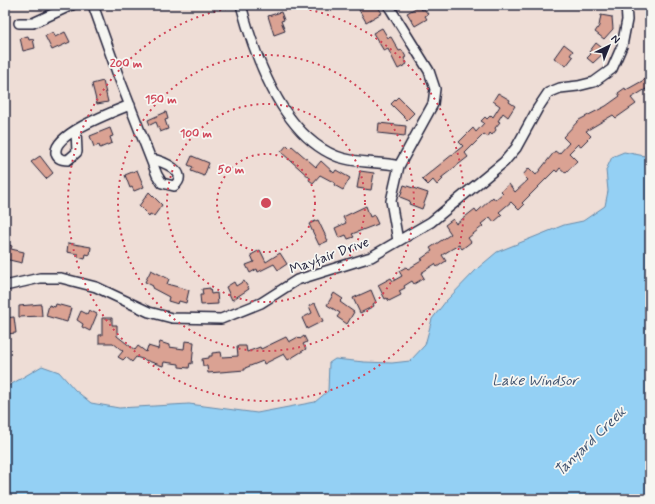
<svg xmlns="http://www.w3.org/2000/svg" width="655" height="504" font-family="Mynerve,sans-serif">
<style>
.water{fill:#94d0f4;stroke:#668aaa}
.building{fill:#daa293;stroke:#22223b}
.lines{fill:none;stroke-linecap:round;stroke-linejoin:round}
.minor-casing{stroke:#22223b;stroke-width:12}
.minor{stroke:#f6f6f2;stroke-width:9}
.ring{fill:none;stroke:#d1495b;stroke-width:2;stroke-dasharray:2 4}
.labels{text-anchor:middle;stroke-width:3.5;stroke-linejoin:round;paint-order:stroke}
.street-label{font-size:14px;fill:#22223b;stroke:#f6f6f2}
.water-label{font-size:15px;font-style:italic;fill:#445672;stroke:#f6f6f2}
.centre{fill:#d1495b;stroke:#f6f6f2;stroke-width:2}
.ring-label{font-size:12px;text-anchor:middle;font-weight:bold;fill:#d1495b;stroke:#f6f6f2;stroke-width:3.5;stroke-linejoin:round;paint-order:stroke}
</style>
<rect width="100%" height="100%" fill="#eeddd6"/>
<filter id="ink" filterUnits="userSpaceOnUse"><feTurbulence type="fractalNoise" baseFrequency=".025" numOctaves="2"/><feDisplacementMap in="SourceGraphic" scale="8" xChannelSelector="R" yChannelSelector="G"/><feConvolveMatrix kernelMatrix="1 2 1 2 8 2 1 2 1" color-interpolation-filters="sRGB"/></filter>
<g filter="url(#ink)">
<path class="water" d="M624,152L650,157V499H5V388L42,366L59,372L75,390L91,403L119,408L189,404L257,413L315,402L328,391L329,363L335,359L364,362L392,363L410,361L425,345L432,319L446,301L478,268L497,252L564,225L583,221L605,206L608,191L606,170L612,157Z"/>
<path class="building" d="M368,5L378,7L382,13L366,22L359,10Z
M419,6L422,10L424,9L428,14L425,16L427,19L415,26L407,13Z
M281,12L284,20L281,21L285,31L274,35L268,16Z
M601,15L612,17L613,29L604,39L595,32L599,26Z
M382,28L388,38L391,37L399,51L402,50L406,57L404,58L407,64L398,69L388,49L384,51L373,33Z
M53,32L55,37L65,32L70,42L52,50L45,36Z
M28,36L29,40L33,39L35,48L23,51L20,38Z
M596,43L606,51L593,63L587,58L591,54L589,52Z
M564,44L573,51L570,55L573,57L566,66L554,58Z
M650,70V97L646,89L631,98L636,104L616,118L613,115L586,131L591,136L581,146L578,144L569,153L577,161L566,173L560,168L557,172L555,170L522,203L524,205L519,210L511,202L499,212L502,215L494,222L490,217L481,224L483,226L468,238L471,242L462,249L459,245L450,250L442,255L446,261L437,267L435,264L421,273L424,278L414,284L412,281L404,286L405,288L399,291L401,295L389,301L387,298L385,299L378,285L391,278L393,281L402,276L399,271L406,267L408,269L423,260L421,259L432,251L430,248L451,234L445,225L453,219L456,224L475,209L477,212L493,197L495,200L503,193L501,191L509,184L515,192L528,180L523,175L529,168L536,175L555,151L559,154L569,143L563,137L579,120L606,106L620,96L618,93L625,88L626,90L644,80Z
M103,81L108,102L97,104L92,84Z
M498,93L510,100L509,102L515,106L508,117L503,113L498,121L500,122L495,128L496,130L492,135L490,133L488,137L484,134L465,153L468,157L441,178L443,179L437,185L433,180L428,185L422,179L463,146L459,142L473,128L476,132L484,123L481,121L485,117L487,119L491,115L493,117L500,106L493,101Z
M398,97L414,113L407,120L391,104Z
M166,112L168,119L165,120L168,129L160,132L156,122L150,125L148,120Z
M379,123L406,126L405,136L378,133Z
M110,128L113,136L110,137L112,143L100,148L99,145L94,147L90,136Z
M287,145L290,148L292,146L316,167L321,161L334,173L336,170L350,178L343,190L334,185L335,183L320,175L313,183L309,180L310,178L281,152Z
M40,156L53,173L46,179L31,162Z
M192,156L209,163L204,176L191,171L193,167L188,165Z
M137,170L144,187L134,191L132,187L130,188L125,175Z
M360,171L374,173L371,190L357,188Z
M404,185L428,193L422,209L409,204L410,201L400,197Z
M149,192L162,205L154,216L150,214L149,216L139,206Z
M366,206L370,217L374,215L378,224L352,234L354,237L348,239L346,235L339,238L335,228L346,223L343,217Z
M318,220L328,241L319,245L309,224Z
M68,243L91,247L90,255L86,254L85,259L78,257V254L67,252Z
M6,244L12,246L11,249L24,252L22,263L5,259Z
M260,250L266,262L280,253L287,264L278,270L274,264L258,272L257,269L250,273L246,265L254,262L251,255Z
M151,270L169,279L167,284L189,290L186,303L179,301L178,304L168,301L169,297L152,288L153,286L145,282Z
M244,281L249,289L232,300L226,287L234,282L236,286Z
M210,288L211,294L217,293L218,304L201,305L200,295H203L202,289Z
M371,290L376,302L373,304L374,306L360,313L353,298Z
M334,293L343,299L340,302L354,312L347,324L337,317L340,313L327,305Z
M315,303L323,321L307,329L302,318L312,313L309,306Z
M41,304L42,316L19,317V306Z
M56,304L71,308L67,322L46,316L49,305L55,307Z
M89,310L97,314L90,331L82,327L83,324L77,320L81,311L87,314Z
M14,317L16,333L6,334L5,318Z
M102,318H112V325H117V336L135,350L138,346L146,352L148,346L158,349L160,342L169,345V347L184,349L185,341L194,342L192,364L190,363L189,368L179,367V364L164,362L163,366L136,357L132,362L126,357L123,360L118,357L123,351L113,343H99V335H102Z
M304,336L307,342L303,344L306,349L288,360L284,354L264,364L263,361L245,368V370L208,373L207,366H203L202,359L209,358V356H212V353L221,352L222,357L238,356L237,346H246L247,352L260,347L261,349L286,337L289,342L298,337L300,339Z"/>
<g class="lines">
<g class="minor-casing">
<path id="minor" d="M93,5L118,75L157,175L162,183L174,186C191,172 162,161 151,159
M241,5C255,57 282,134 336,156C355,164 379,161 399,166
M388,5L429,71L435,89L433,104L399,166L391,201L398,241
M19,23H33L72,5
M76,130L77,152L68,160C63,160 57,159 56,153C53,134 115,111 130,105
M5,286L40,278H61L96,287L149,312L172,318L221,319L261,303L297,280L371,257L431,222L504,162L516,148L538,108L548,93L560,88L578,86L594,82L612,69L622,46L627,20L626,5"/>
</g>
<use href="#minor" class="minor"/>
</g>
</g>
<g class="ring">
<circle cx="266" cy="203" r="49"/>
<circle cx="266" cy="203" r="99"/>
<circle cx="266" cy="203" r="148"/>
<path d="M268 5A198 198 0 1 1 264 5"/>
</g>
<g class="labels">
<g class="street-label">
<text transform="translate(329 255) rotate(-20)" y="5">Mayfair Drive</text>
</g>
<g class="water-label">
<text x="535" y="385">Lake Windsor</text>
<text transform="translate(590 441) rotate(-44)" y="5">Tanyard Creek</text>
</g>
</g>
<circle cx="266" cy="203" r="6" class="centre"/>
<g class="ring-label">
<text x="126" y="67">200 m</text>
<text x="161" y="103">150 m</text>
<text x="196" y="137">100 m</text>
<text x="231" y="173">50 m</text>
</g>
<rect width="655" height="504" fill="none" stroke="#f6f6f2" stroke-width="20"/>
<rect x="10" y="10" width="635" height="484" fill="none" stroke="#22223b" stroke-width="1.5" filter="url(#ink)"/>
<g transform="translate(609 46) rotate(43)" stroke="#f6f6f2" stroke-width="3" paint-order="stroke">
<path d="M0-3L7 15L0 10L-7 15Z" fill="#22223b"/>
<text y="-6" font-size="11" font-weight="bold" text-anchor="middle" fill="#22223b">N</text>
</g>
</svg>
